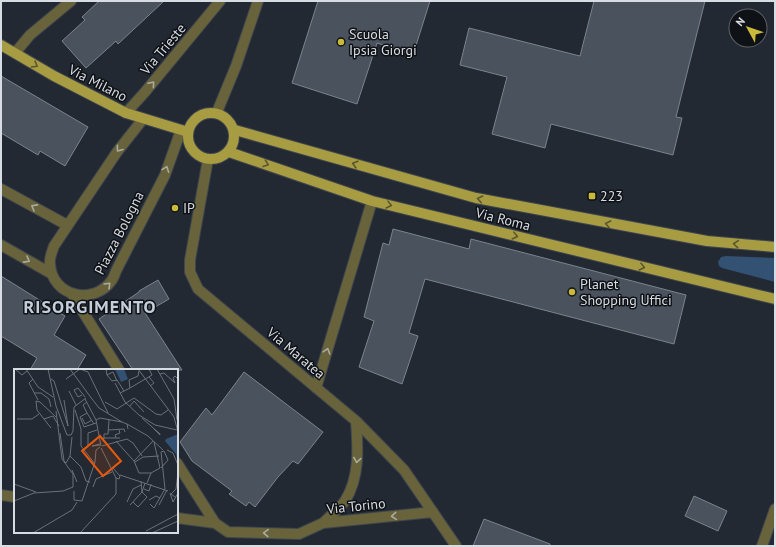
<svg xmlns="http://www.w3.org/2000/svg" width="776" height="547" font-family="'PT Sans',sans-serif">
<style>
.green{fill:#335173}
.building{fill:#4a535d;stroke:#7a838e}
.lines{fill:none;stroke-linecap:round;stroke-linejoin:round}
.street-casing{stroke:#3f464e;stroke-width:12}
.primary-casing{stroke:#3f464e;stroke-width:12}
.street{stroke:#68633b;stroke-width:10}
.primary{stroke:#a89c43;stroke-width:10}
.oneway{stroke:#5b572c}
.oneway2{stroke:#abaca0}
.poi-dot{fill:#caba3a;stroke:#0e1216;stroke-width:1.5}
.labels{text-anchor:middle;stroke-width:3;stroke-linejoin:round;paint-order:stroke}
.poi-label{font-size:14px;fill:#d8dde3;stroke:#0e1216;text-anchor:start}
.street-label{font-size:14px;fill:#d8dde3;stroke:#0e1216}
.district-label{font-size:18px;font-weight:bold;letter-spacing:1px;fill:#c4ceda;stroke:#0e1216}
.inset-road{fill:none;stroke:#6b7179;stroke-width:1}
.view{fill:#e8590c;fill-opacity:0.15;stroke:#e8590c;stroke-width:2}
.inset-edge{fill:none;stroke:#d8dde3;stroke-width:2}
</style>
<rect width="100%" height="100%" fill="#222932"/>
<path class="green" d="M726,256L775,258V282L722,268L719,266L718,262L721,257Z"/>
<path class="building" d="M99,1H164L118,44L116,41L86,68L62,41L85,20L82,17Z
M318,1H430L413,55L377,43L357,104L292,83Z
M594,1H705L676,117L682,118L673,155L551,124L545,148L492,134L507,77L460,65L469,28L580,56Z
M1,76L88,127L65,166L40,151L38,155L1,133Z
M393,229L469,249L471,239L686,295L674,344L425,279L409,333L418,336L402,384L359,367L374,321L364,317L383,243L389,245Z
M1,276L65,316L54,335L86,355L77,370H30L37,358L1,336Z
M158,280L169,299L145,313L182,370H133L99,319L139,292V291Z
M244,372L323,432L298,464L293,461L278,477L255,507L249,502L246,506L229,494L232,491L192,461L180,442L206,408L212,415Z
M694,496L727,511L718,531L685,516Z
M484,519L550,544V546H473Z"/>
<g class="lines">
<g class="street-casing">
<path id="street" d="M15,53L30,35L71,1
M217,112L236,66L258,1
M126,113L145,92L220,1
M143,119L117,152L54,246C52,252 49,258 50,264C52,297 94,306 112,280C114,277 115,273 117,269L165,175L181,130
M208,159L190,260V272L198,289L356,421L404,470L456,546
M1,189L67,225
M1,245L52,274
M72,294L119,370
M316,388L372,201
M177,463L215,523
M1,495L15,497
M177,518L215,523L228,532L299,534L323,523L433,512
M323,523C330,516 339,509 345,501C360,477 358,448 356,421
M762,546L775,509"/>
</g>
<g class="primary-casing">
<path id="primary" d="M1,45L54,76L126,113L188,132
M188 136a23 23 0 1 1 46 0a23 23 0 1 1-46 0Z
M235,130L476,198L707,241L775,247
M229,152L372,201L775,299"/>
</g>
<use href="#street" class="street"/>
<use href="#primary" class="primary"/>
</g>
<defs><path id="oneway-chevron" d="M-2-3.5L2.5 0L-2 3.5" fill="none" stroke-width="1.6" stroke-linecap="round" stroke-linejoin="round"/></defs>
<g class="oneway">
<use href="#oneway-chevron" transform="translate(35 65) rotate(30)"/>
<use href="#oneway-chevron" transform="translate(266 164) rotate(20)"/>
<use href="#oneway-chevron" transform="translate(355 164) rotate(-164)"/>
<use href="#oneway-chevron" transform="translate(480 199) rotate(-168)"/>
<use href="#oneway-chevron" transform="translate(389 205) rotate(14)"/>
<use href="#oneway-chevron" transform="translate(608 224) rotate(-169)"/>
<use href="#oneway-chevron" transform="translate(515 236) rotate(14)"/>
<use href="#oneway-chevron" transform="translate(736 244) rotate(-175)"/>
<use href="#oneway-chevron" transform="translate(642 267) rotate(14)"/>
</g>
<g class="oneway2">
<use href="#oneway-chevron" transform="translate(152 84) rotate(-50)"/>
<use href="#oneway-chevron" transform="translate(119 149) rotate(127)"/>
<use href="#oneway-chevron" transform="translate(166 169) rotate(-69)"/>
<use href="#oneway-chevron" transform="translate(34 207) rotate(-151)"/>
<use href="#oneway-chevron" transform="translate(27 260) rotate(29)"/>
<use href="#oneway-chevron" transform="translate(108 285) rotate(-45)"/>
<use href="#oneway-chevron" transform="translate(327 351) rotate(-73)"/>
<use href="#oneway-chevron" transform="translate(357 460) rotate(99)"/>
<use href="#oneway-chevron" transform="translate(394 516) rotate(175)"/>
<use href="#oneway-chevron" transform="translate(266 533) rotate(-178)"/>
</g>
<g class="poi-dot">
<circle cx="341" cy="42" r="4"/>
<rect x="588" y="192" width="8" height="8" rx="2"/>
<circle cx="175" cy="208" r="4"/>
<circle cx="572" cy="292" r="4"/>
</g>
<g class="labels">
<g class="poi-label">
<text x="349" y="39">Scuola<tspan x="349" dy="16">Ipsia Giorgi</tspan></text>
<text x="600" y="201">223</text>
<text x="183" y="213">IP</text>
<text x="580" y="289">Planet<tspan x="580" dy="16">Shopping Uffici</tspan></text>
</g>
<g class="street-label">
<text transform="translate(163 49) rotate(-50)" y="5">Via Trieste</text>
<text transform="translate(98 83) rotate(27)" y="5">Via Milano</text>
<text transform="translate(503 219) rotate(14)" y="5">Via Roma</text>
<text transform="translate(119 233) rotate(-63)" y="5">Piazza Bologna</text>
<text transform="translate(296 353) rotate(40)" y="5">Via Maratea</text>
<text transform="translate(356 506) rotate(-6)" y="5">Via Torino</text>
</g>
<g class="district-label">
<text x="90" y="313">RISORGIMENTO</text>
</g>
</g>
<g transform="translate(14 369)">
<rect width="164" height="164" fill="#222932"/>
<path d="M101,0H110L114,10L107,13ZM164,65V95L162,85L151,72L152,70Z" fill="#335173"/>
<path class="inset-road" d="M1,0L8,6L13,2M12,0L24,18L39,28M34,0L42,37L53,66H57L59,62L60,38L72,29M56,0L75,26M92,0L93,6L99,3L103,12M124,0L160,48L164,63M143,0L160,30L163,51M146,5L150,4L161,14M93,6L98,12L103,11L110,22M135,8L140,14L136,17M19,10L15,14L24,31M37,10L40,12L54,57L50,31M52,10L66,0L74,3L94,44M101,14L111,33L125,46L141,56L163,61M161,14L159,9L161,7L164,10M116,19L138,6L135,0M55,22L62,36M20,24H27L35,30L37,38M106,24L116,19L115,11L124,7L125,2M68,26L64,28L60,21L64,19L71,28M75,26L85,39L108,53M71,30L82,51L87,77M73,33L69,36L73,44M91,33L103,40L120,29L142,45L147,46L154,41M116,37L120,32L130,43M61,41L67,60V77L81,95M68,49L71,55L78,51M128,49L146,65V66L140,60M3,50H18L25,45M30,50L39,47L45,57M82,51L86,49L108,53L113,55L114,60M80,55L73,44L66,48L70,58L82,54M113,55L134,67L149,81M37,59L23,41L22,32L26,33L42,48M94,61L110,60L111,63M105,61L106,64L101,66L102,69H106M46,64L50,92L52,94L56,87L67,98L72,112L76,113M89,69H102M90,70V65H94L95,51M113,70L119,74L128,87M102,72L120,92L125,104H137L133,114M86,75L78,77L86,76M74,77V64L83,61M88,77L113,70M153,81L159,84L164,96M56,87L58,68M120,92L139,72M121,93L129,88L145,87M98,98L106,107L105,110L102,109M147,99L154,91L150,82M58,101L63,113M137,104L146,99L140,73M106,106L154,122M0,115L22,123M79,118L82,110L98,103M130,120L135,122L137,115M60,122V131L68,132L81,93L82,81L86,78M156,124L159,133L164,124M161,128L157,125L162,120L164,103M135,131L142,127L146,129M0,132L20,124L49,122L59,118V105L48,90L42,42M113,133L119,120L127,116M119,133L124,138L133,128L128,123L127,112M136,135L140,139L151,120L147,83L150,82M116,136L128,123L131,114M145,136L153,121M132,162L164,145M19,164L58,141L63,133M66,164L102,125V109L87,79M138,164L164,152"/>
<path class="view" d="M86,67L107,92L89,107L68,82Z"/>
<rect width="164" height="164" class="inset-edge"/>
</g>
<rect width="776" height="547" fill="none" stroke="#d8dde3" stroke-width="4"/>
<g transform="translate(748 28) rotate(310)"><circle r="19" fill="#0e1216" stroke="#5f6368"/>
<path d="M0-3L7 15L0 10L-7 15Z" fill="#caba3a"/>
<text y="-6" font-size="11" font-weight="bold" text-anchor="middle" fill="#d8dde3">N</text>
</g>
</svg>
